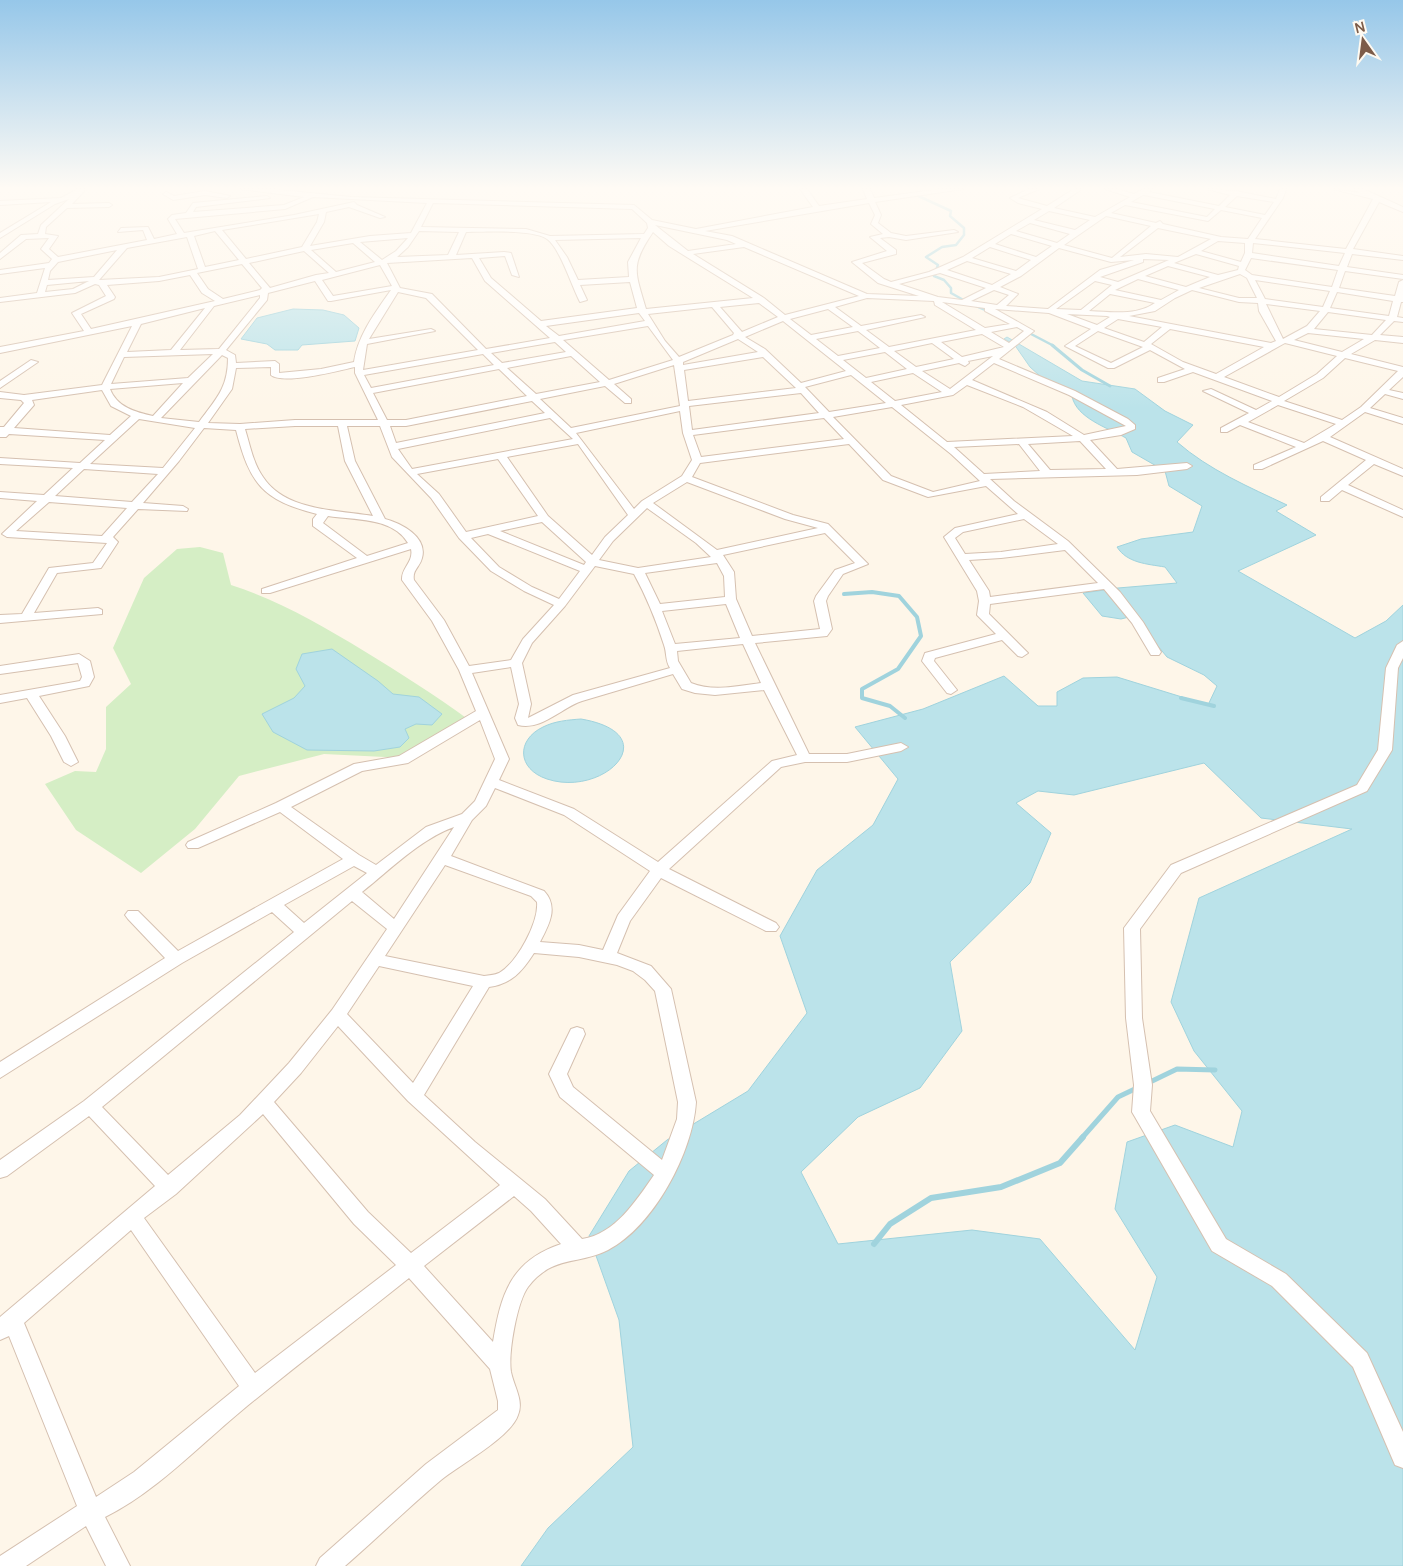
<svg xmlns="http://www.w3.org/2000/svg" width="1403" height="1566" font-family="Manrope,sans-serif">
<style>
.green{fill:#d5eec5}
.water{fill:#bbe3ea;stroke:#a0d3dd;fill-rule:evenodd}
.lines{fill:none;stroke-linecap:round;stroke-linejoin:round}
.stream-far4{stroke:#a0d3dd;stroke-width:2.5}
.stream-far3{stroke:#a0d3dd;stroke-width:3}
.stream-far2{stroke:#a0d3dd;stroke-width:4}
.stream-far1{stroke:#a0d3dd;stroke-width:5}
.stream{stroke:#a0d3dd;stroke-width:6}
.street-casing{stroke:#d5c0b0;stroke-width:2}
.street{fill:#fff;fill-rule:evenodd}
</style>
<rect width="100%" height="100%" fill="#fef6e9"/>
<path class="green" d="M200,547L223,553L231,585C280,601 321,625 364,651C400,673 435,695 469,720L405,758L324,754L239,776L195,829L141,873L76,830L45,784L75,771L96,772L106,749V707L131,684L113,648L144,578L177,549Z"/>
<path class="water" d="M293,309L323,310L344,315L359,328L355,341L302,345L298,350H275L267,344L241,339L257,318Z
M1007,337L1082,381L1135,389L1165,411L1193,425L1177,442C1209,470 1249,487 1287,505L1276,511L1316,535L1238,571L1355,638L1386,621L1403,605V1566H521L548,1528L633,1447L619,1320L589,1236L629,1171L667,1140L748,1091L807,1013L780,936L817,870L873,825L898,779L855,727L923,709L1004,676L1038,706H1057V692L1083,678L1117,677L1208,705L1217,686L1204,675L1167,657L1133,616L1121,619L1102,616L1083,593L1118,588L1177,583L1165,567C1147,564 1127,563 1117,547L1141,539L1193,532L1202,506L1169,486L1165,471L1132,452L1126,438C1108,428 1076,418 1072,396L1040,376L1030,367L1014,344L1004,339ZM1204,763L1261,818L1352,829L1199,898L1171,1002L1194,1051L1242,1111L1233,1147L1175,1125L1127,1142L1115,1209L1157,1277L1135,1350L1040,1239L972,1230L838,1244L801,1172L858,1117L920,1088L962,1031L950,962L1030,883L1051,833L1016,803L1038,791L1074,795Z
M332,649L378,681L393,694L419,697L442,714L432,725L416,724L405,729L409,738L400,747L374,751L307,750L273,732L262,714L294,698L305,686L296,669L302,654Z
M581,719C668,734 604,798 547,779C517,769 516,740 543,727C555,721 568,720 581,719Z"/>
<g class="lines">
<path class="stream-far4" d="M914,194L951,211L950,216L964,228V235L956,245L942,247L926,257L938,265L934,276L944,280L951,288V293L967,302
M974,305L990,312
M1012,324L1054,346"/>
<path class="stream-far3" d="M1052,345L1082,370L1110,386"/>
<path class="stream-far2" d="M844,594L872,592L899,596L917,617L921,636L898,669L862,689V698L890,706L905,718
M1181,698L1214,706"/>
<path class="stream-far1" d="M1146,1084L1177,1069L1215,1070
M1081,1139L1118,1097L1139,1087"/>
<path class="stream" d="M874,1244L890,1224L931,1198L1001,1187L1060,1163L1083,1137"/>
<g class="street-casing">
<path id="street" d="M78,189H86L72,204L109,203L112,205L109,207L67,208L46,227L45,234L58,236L49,249L58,257L147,240L143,230L118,232L121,228L148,227L154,239L177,234L168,219L172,215L186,213L193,203L267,196L270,198L196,207L193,212L284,205L304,197L241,189H270L351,197L634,205L652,220L696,229L813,207L800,189H807L819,206L867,199L863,189H870L874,198L941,189H963L875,202L881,215L878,223L891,233L906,236L954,230L958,232L906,240L889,237L880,238L896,250V254L862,263L884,279L891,282L929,272L963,257L1042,209L1018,203L1010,198L1029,189H1039L1018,198L1047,206L1074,189H1082L1054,208L1095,217L1130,197L1105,189H1117L1134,194L1143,189H1152L1149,192L1219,206L1230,195L1207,189L1236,191L1276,199L1280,189H1286L1283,198L1255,239L1346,249L1373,199L1333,189L1360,193L1353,189H1363L1403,207V212L1379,202L1353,249L1403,256V260L1352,254L1347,267L1403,275V279L1345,271L1339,288L1395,296L1399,282L1403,280V302H1401L1397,317L1403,318V322L1394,321L1380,335L1403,337V343L1375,340L1351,354L1403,367V377L1389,390L1403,393V399L1385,394L1370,408L1403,418V424L1365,412L1330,437L1403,469V476L1374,464L1348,485L1403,510V517L1342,490L1329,501H1321V497L1366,460L1323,441L1262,469H1254V465L1296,447L1240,425L1227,432H1221V428L1249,413L1203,391L1211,389L1256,410L1272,401L1193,372L1164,382H1158V378L1185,369L1150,350L1114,368H1108L1065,346L1091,329L1049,313L995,309L1034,331L999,359L1075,391L1128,419L1135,425V429L1121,435L1090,440L1117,469L1187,463L1192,466L1187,469L1137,475L990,479L1014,501L1068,541L1120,592L1143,622L1161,652L1159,655H1151L1132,623L1104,589L990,604L989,614L1028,653L1022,657L1018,656L1002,640L935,658L934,661L957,690L951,694L947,693L922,661L925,653L996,634L977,615L979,601L977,591L944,537L955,528L1018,514L986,486L928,497L883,480L849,444L700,463L692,477L793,515L828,524L868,564L843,574L828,596L826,601L832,629L827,636L755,643L809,754H847L901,743L908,747L901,751L847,762H805L781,767L669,869L776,923L779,927L776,931H766L661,878L630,921L617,953L651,966L671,989L696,1102C693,1152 654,1226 608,1250C579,1265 552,1255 528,1287C517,1302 508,1353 511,1372C514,1387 524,1400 518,1415C511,1437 461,1464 441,1480C408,1508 377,1538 345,1566H316L320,1558L426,1464L498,1410V1401L490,1369L409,1278C353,1323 295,1366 240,1412C198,1447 154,1493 105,1517L130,1566H106L86,1526L26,1566H0V1556L77,1506L9,1336L0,1340V1317L155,1186L89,1116L7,1176L0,1178V1160L84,1101L294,932L272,912L182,963L0,1078V1062L165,958L128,919L125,915L128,911H138L178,951L343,859L280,812L198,848H188L186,845L188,842L276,803L354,764L399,756L476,711L459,670L432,621L402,580C401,568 414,562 411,549L270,593H262V589L357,558L313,526V519L317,514C262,500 250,484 236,430L204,428L179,461L143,503L183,506L188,509L187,511L138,509L113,537L118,542L101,568L57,573L34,613L98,608L102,610V614L0,623V615L22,614L49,568L93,563L107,543L7,537L2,534L37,501L0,498V492L44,495L73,468L0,464V458L80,463L105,440L9,434L6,437H0V427H4L24,403L21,400L0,398V392L24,395L102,385L132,326L0,353V347L84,331L72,313L106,296L99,285L95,284L75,293L0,302V298L37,293L45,268L0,274V270L49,263L52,259L41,249L49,238L26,239L0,259V253L21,235L38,234L41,225L69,199L55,204L0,238V233L51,202L0,205V201L61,198ZM1143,195H1144L1215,209L1207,217L1131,202ZM1237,196L1274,202L1265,215L1225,207ZM313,197L427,203L411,233L370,236L310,246L324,222L326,212L349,207L380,218L385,217L357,205L354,202L294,215L184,233L175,219L285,209ZM433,203L632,209L647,223L648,228L644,234L550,236L526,229L421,227ZM869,203L875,215L871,224L883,234L870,237L887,251L852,262L878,283L919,296L867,294L732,236L705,231ZM1125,205L1208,221L1221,210L1262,218L1248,239L1221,237L1163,224L1160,221L1156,223L1111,213ZM1049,211L1090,220L1075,230L1034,220ZM319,214L317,222L302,247L246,259L222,230ZM1106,216L1151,226L1112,258L1064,245ZM1030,223L1070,234L1057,243L1016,231ZM655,225L727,240L736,244L688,251ZM1158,228L1211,239L1178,257L1146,254L1120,257ZM215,231L239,260L205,267L194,236ZM419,231L459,232L448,255L397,257L408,247ZM466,232C484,232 533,229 547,239C560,248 572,287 580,302L587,300L580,285L630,282L637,308L541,321L491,278L479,258L505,256L512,275L519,277L511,253L504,252L456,255ZM653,232L669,246L753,298L646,309C635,271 630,266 653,232ZM1011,234L1052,246L1036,257L995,244ZM187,237L198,269L159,277L99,280L127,248ZM408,238L396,251L382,260L360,242ZM641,238L628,262L629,277L578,280L567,257L555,240ZM1218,241L1245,243V253L1241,262L1201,251ZM353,243L375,262L336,272L311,250ZM1253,243L1345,253L1339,266L1252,253ZM744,247L859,296L785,315L764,298L693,254ZM990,247L1031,260L1016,271L972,258ZM1059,248L1111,262L1134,260L1100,270L1048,309L1006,306L1018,294L1000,287L1021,276ZM117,250L94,277L48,280L50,271L58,262ZM304,251L329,273L316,275L270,288L249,263ZM1196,254L1239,266L1238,270L1218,275L1174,263ZM472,258L485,281L550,338L486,349L432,294L400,288L387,263ZM1251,258L1338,270L1332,287L1252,275L1245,270ZM1143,259L1169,260L1118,282L1100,277L1143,262ZM967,261L1011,274L992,285L947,270ZM242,264L262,288L260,290L223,299L208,289L197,273ZM380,265L392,286L333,296L322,280ZM1168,266L1210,277L1186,287L1145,276ZM940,273L986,288L962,300L938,297L899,284ZM1240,274L1247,278L1257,298H1239L1199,288ZM190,275L202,293L215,301L91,329L81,314L114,299L115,297L107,285L159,281ZM1138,279L1179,290L1161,300L1115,290ZM1255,280L1330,291L1323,307L1265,299ZM89,281L73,289L45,292L47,285ZM315,281L328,301H331L391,290C375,313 358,335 354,362L321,369L279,373V364L275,361L236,363L235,355L226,350L267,300L268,293ZM1095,281L1112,285L1081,310L1056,309ZM994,290L1009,295L997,305L971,301ZM1192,290L1239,302L1258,303L1259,311L1276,341L1271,343L1129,316L1155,311L1175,298ZM398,292L426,298L478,350L363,370L367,344L435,331L431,329L369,339ZM1337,292L1393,301L1389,316L1330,308ZM1110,294L1155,303C1136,316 1111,312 1089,311ZM260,295V298L219,349L180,350L214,306ZM867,298L934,301L935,305L976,330L889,347L866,330L925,317L921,315L861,326L835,307ZM942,302L985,308V311L1010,324L985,328ZM759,303L778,317L742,332L720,307ZM1266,304L1320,311L1307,326L1283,339ZM712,307L734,333L733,335L679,357L665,341L648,314ZM205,308L171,350L127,352L141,324ZM828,309L853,327L811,335L790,319ZM1328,312L1386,320L1372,335L1314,329ZM639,313L645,321L559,336L546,326ZM1067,314L1107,316L1110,317L1097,325ZM1118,319L1162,327L1144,342L1104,328ZM783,321L846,371L801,383L765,349L745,337ZM648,326L673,360L609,380L563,340ZM1017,327L1024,331L1009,343L991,332ZM1170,329L1264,347L1216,374L1183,362L1151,344ZM858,331L880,348L838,356L816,339ZM1098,331L1143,347L1111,363L1075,346ZM1308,333L1364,339L1342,352L1294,340ZM982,334L1004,347L962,357L941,342ZM738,339L758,352L683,365V362ZM555,342L566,352L502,363L491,353ZM932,343L954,359L916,367L894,351ZM1285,343L1337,356L1317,374L1279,397L1224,377ZM885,352L907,369L866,378L843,360ZM213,354L188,378L111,384L124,357ZM483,354L494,365L371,388L364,375ZM222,355L228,358C228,388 216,399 199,422L161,418ZM571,356L600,382L536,394L507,368ZM993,356L950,389L922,371L959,363L965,366L969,363L968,361ZM763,357L796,388L688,401L684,370ZM1345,358L1398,371L1361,407L1342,420L1284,401L1323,378ZM994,363L1069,395L1126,426L1084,435L1047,412L972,380ZM674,365L680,406L571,428L540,399L605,386L625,403H631V399L614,384ZM271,367V375C283,385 338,371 355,367V373L378,420H295L240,424L208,423L232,389L236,368ZM499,369L527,396L406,420H387L373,393ZM913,373L942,392L895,401L871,382ZM851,375L886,403L829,412L805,387ZM183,383L153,416C135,412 117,407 110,389ZM967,385L1023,407L1073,436L947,442L901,405L953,395ZM102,390L111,406L131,416L110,435L14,428L34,405L32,400ZM801,393L819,413L692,430L689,406ZM532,401L545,413L396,443L390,426H406ZM1278,405L1336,424L1304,443L1248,422ZM892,407L951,454L980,481L933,492L891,476L833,417ZM680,411L683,433L692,460L682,476L642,501L634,509L576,433ZM550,418L573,439L412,469L398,449ZM824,418L844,439L701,457L693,435ZM139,419L195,428L163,468L90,464ZM295,426H338L345,461L373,516C337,510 285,511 263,477C253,463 250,445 245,429ZM347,426H380L392,457L431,498L459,538L491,571L524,591L554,605L523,639L511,660L469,666L444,620L414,580C412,570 420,567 422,558C428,537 401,523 385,519L355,461ZM1080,441L1106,469L1050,470L1028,444ZM578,444L628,515L605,537L592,555L548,516L507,457ZM1019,444L1040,471L984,474L954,447ZM498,459L538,516L466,532L439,494L417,474ZM84,469L158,474L132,502L55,496ZM687,482L785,519L818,528L717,550L653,503ZM49,502L127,508L102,536L16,531ZM647,508L696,543L711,557L638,568L599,560L613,541ZM328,516C353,520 393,517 408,543L367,556L323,523ZM1024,519L1058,544L1001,552L965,554L955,538L963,532ZM542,522L586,562L584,565L500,531ZM825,533L855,563L835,570L816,596L814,601L820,629L752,636L736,599L734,572L723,555ZM488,534L580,571L559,599L532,587L499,567L471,538ZM1065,550L1098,583L990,597L989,591L969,560L1001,558ZM717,563L724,576L725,597L660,604L645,573ZM595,566L634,574C646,596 656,620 664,645C667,653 665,660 670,668L573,695L528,718L531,704L522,663L532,643L565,606ZM726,604L740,638L675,644L662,611ZM743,644L761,683C738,686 713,692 691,683L678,661L677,651ZM511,667L519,704L515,718L518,725C541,731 561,708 582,701L673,674L682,689L695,693L715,695L764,690L797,755L772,761L658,862L574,809L499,780L509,759L472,673ZM480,720L495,759L475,801L462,814L426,827L376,865L359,855L291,807L362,771L408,763ZM495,788L564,815L650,871L618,915L603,950L579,945L540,942C549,925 559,907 544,891L451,856L472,820L486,806ZM454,827L394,919L362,892C391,869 419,840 454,827ZM445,865L531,896L537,902C539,922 517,963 499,973C495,975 489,975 484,976L385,956ZM354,866L367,873L304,923L284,905ZM352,901L387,929L332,1010L289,1063L240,1115L168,1175L102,1107ZM534,953L579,957L617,965L633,971L645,980L655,991L678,1102L677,1119L662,1160L573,1087L567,1074L585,1034L583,1029L577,1027L571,1029L549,1074L560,1097L654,1175C636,1201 615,1234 582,1239L545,1199L475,1142L424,1095L489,987C511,984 522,972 534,953ZM379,966L473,986L413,1083L347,1014ZM338,1026L408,1101L500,1185L411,1253L368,1212L274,1102L301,1073ZM263,1114L354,1224L396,1265L255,1373L144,1218L176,1194ZM514,1196L531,1211L561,1244C511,1261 501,1293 493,1342L424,1266ZM131,1230L239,1386L134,1472L96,1497L24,1323Z
M205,191L230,196L227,198L205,195L173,200L163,194L166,192L174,196Z
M31,360L38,362L0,388V381Z
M1403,641V658L1398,668L1392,750L1367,791L1181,873L1140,929L1142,1018L1152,1085L1150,1111L1226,1239L1286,1274L1367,1353L1403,1432V1468L1395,1465L1353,1367L1272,1286L1212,1251L1135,1117L1132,1112L1134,1085L1126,1018L1124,928L1171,865L1357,785L1378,750L1386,668L1397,645Z
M79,654L90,661L94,677L89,686L39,696L65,736L78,762L71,766L64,762L51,736L27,698L0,703V695L80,681L82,677L78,663L0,674V666Z"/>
</g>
<use href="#street" class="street"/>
</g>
<linearGradient id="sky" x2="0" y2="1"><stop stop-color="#96c7e9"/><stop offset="0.46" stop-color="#fffbf5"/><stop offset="1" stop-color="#fffbf5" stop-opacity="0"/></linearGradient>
<rect width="1403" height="409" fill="url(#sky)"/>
<g transform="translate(1363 40) rotate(346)" stroke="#fffaf1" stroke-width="4" paint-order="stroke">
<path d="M0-4L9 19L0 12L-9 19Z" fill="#7c5c49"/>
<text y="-8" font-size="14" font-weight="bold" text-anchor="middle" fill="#7c5c49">N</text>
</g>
</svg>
